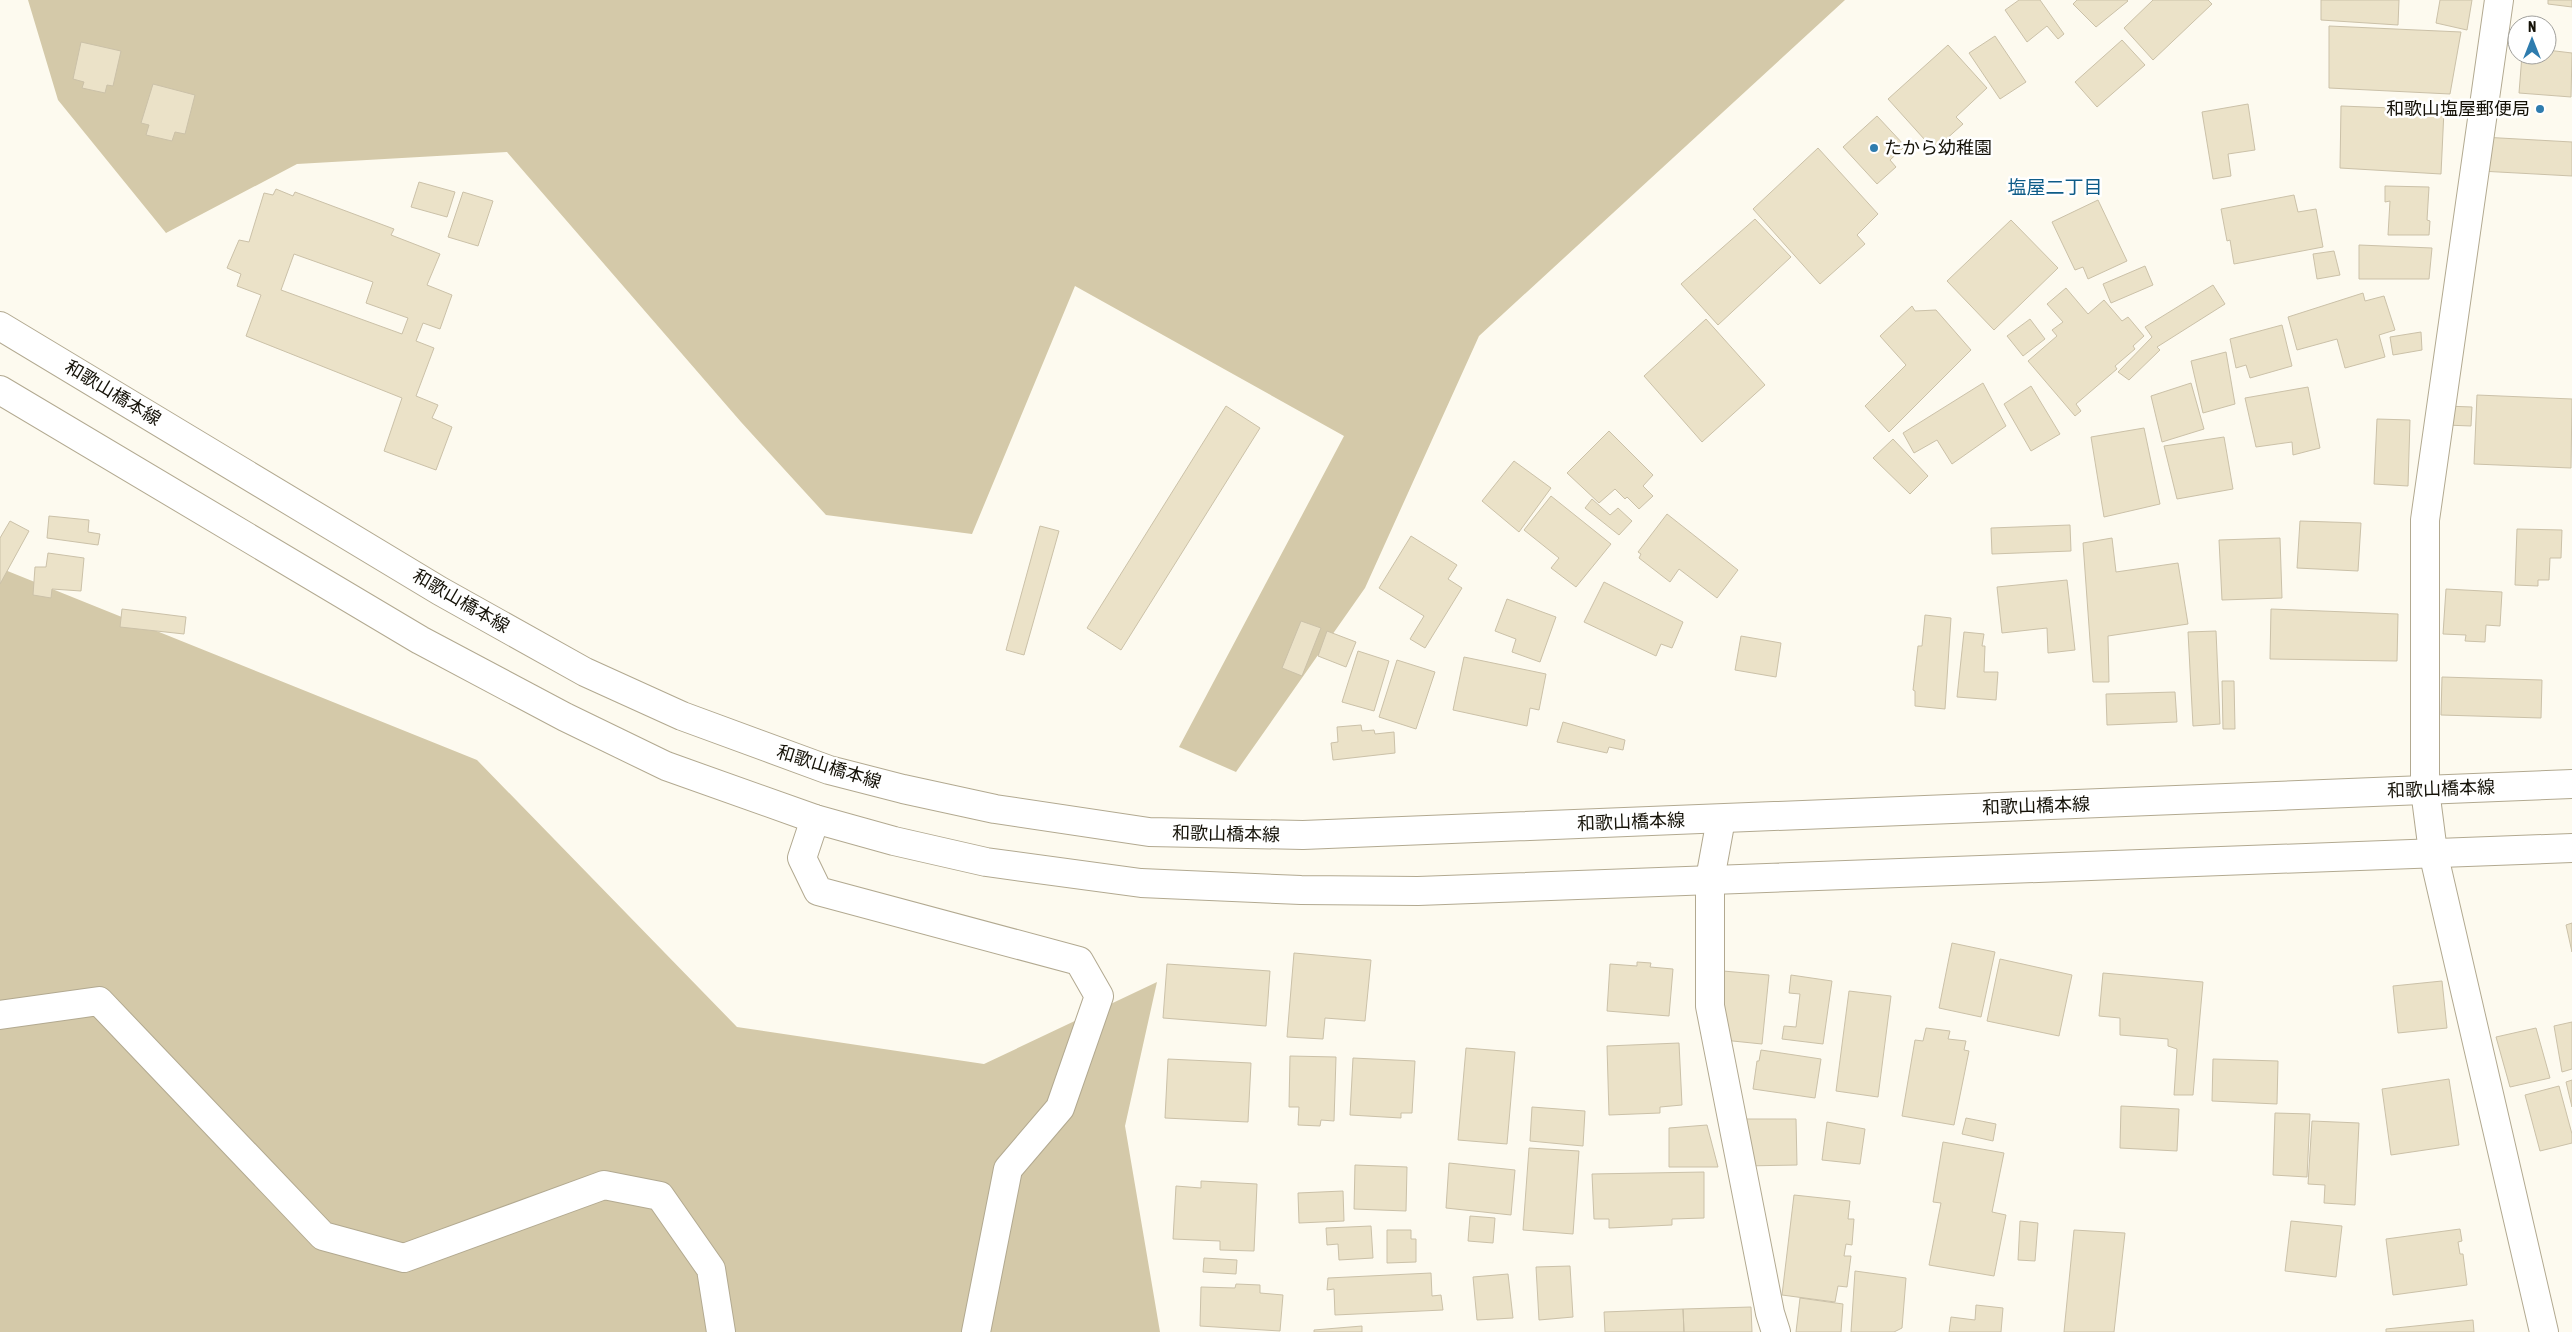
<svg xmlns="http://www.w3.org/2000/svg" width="2572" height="1332" font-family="'Asap Condensed','Noto Sans JP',sans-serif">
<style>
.green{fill:#d4c9a9}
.building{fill:#ebe2c8;stroke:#cbc1a8;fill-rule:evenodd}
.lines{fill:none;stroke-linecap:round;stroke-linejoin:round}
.minor-casing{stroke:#b2a990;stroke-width:30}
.major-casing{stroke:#b2a990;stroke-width:30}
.minor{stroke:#fff;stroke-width:28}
.major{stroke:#fff;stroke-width:28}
.poi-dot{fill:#2e7cae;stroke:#fff;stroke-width:2}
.labels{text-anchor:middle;stroke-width:5;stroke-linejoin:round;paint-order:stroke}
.poi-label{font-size:18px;fill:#151208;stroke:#fff;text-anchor:end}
.street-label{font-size:18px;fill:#151208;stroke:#fff}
.neighbourhood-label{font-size:19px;fill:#0e5c88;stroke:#fff}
</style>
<rect width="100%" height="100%" fill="#fdfaef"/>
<path class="green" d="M28,0H1845L1479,336L1365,588L1236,772L1179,747L1344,436L1075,286L972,534L826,515L741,422L507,152L297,164L166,233L58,100Z
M0,568L477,760L737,1027L984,1064L1157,982L1125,1126L1160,1332H0Z"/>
<path class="building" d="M2019,0H2040L2064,34L2058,39L2047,26L2027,42L2005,10Z
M2077,0H2127L2128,1L2096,27L2073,4Z
M2153,0H2208L2212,4L2153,60L2124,28Z
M2321,0H2399L2398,25L2321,20Z
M2440,0H2472L2467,30L2436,23Z
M2548,0H2572V7L2548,4Z
M2329,26L2461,32L2450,94L2329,88Z
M1995,36L2026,82L2000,99L1969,53Z
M2122,40L2145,65L2097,107L2075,82Z
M81,42L121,51L113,86L107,85L105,93L82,88L84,82L73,79Z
M1948,45L1987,88L1956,117L1963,124L1934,150L1888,99Z
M2547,50L2572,53L2571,97L2519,93L2522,55H2547Z
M153,84L195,95L185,134L175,132L172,141L146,135L149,125L141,123Z
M2248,104L2255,150L2228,154L2231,176L2213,179L2202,112Z
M2341,106L2444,110L2441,174L2340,168Z
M1877,116L1905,146L1890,160L1896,167L1877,184L1843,147Z
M2482,137L2572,142V176L2480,171Z
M1818,148L1878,214L1857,235L1865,244L1820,284L1753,209Z
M419,182L455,192L447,217L411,207Z
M2385,186L2429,187L2427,220L2430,221L2429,235H2388L2390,201L2385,202Z
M276,189L293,196L295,192L394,229L391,235L440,254L427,285L452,295L440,329L423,323L416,341L434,348L416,396L438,405L432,418L452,427L436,470L384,451L402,398L246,336L261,295L237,286L241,274L227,268L239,240L249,242L264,193L273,195ZM294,254L373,282L366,303L408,318L402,334L281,290Z
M463,192L493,201L478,246L448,237Z
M2294,195L2298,212L2316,209L2323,247L2234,264L2230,240L2227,241L2221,209Z
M2098,200L2127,261L2088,279L2083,267L2075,270L2052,222Z
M1755,219L1791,257L1718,325L1681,284Z
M2011,220L2058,268L1994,330L1947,281Z
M2359,245L2432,248L2429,279H2359Z
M2334,251L2340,275L2317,279L2313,254Z
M2145,266L2153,285L2111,303L2103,284Z
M2213,285L2225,304L2157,347L2160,350L2129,380L2118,372L2152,337L2145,327Z
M2066,288L2088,314L2104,300L2122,321L2128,317L2144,336L2133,346L2135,349L2115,366L2117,369L2076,404L2081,411L2075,416L2028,361L2057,336L2052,330L2063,322L2047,304Z
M2363,293L2365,301L2384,296L2395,330L2379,335L2385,357L2345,368L2337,339L2297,350L2288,317Z
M1912,306L1915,311L1936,310L1971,350L1889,432L1865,406L1906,365L1880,336Z
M1706,319L1765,385L1702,442L1644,376Z
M2030,319L2045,339L2023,356L2007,336Z
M2282,325L2292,366L2250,378L2246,365L2236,368L2230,339Z
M2421,332L2422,350L2393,355L2390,337Z
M2226,352L2235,404L2203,413L2191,361Z
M1983,383L2006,426L1952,464L1937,440L1914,453L1903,433Z
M2191,383L2204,429L2162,442L2151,396Z
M2031,386L2060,434L2031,451L2004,404Z
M2308,387L2320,448L2293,455L2292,442L2256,447L2245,398Z
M2477,395L2572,399L2571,468L2474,464Z
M1226,406L1260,428L1121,650L1087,628Z
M2445,406L2472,407L2471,426L2445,425Z
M2377,419L2410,420L2408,486L2374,484Z
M2144,428L2160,504L2104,517L2091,437Z
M1609,431L1653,475L1643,486L1653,496L1639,509L1627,497L1625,499L1615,489L1599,503L1567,473Z
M2224,437L2233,489L2177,499L2164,446Z
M1893,439L1928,476L1910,494L1873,458Z
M1514,461L1551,488L1519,532L1482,501Z
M1551,496L1611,544L1576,587L1551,568L1559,558L1524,530Z
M1592,499L1610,515L1618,508L1632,521L1619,535L1585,508Z
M1667,514L1738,570L1717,598L1679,569L1670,582L1639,558L1641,554L1638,552Z
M49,516L89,520L88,532L100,534L98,545L47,538Z
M10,521L29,531L0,584V538Z
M2300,521L2361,523L2358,571L2297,568Z
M2070,525L2071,551L1992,554L1991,528Z
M1040,526L1059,531L1024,655L1006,650Z
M2517,529L2562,530L2561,558H2550L2549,580H2538V586L2515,585Z
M1411,536L1457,565L1448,579L1462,588L1425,648L1410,639L1424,616L1379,588Z
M2112,538L2116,572L2178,563L2188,624L2108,636L2109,682H2093L2083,543Z
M2280,538L2282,598L2222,600L2219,540Z
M48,553L84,558L81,591L52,589L51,598L33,595L35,567H46Z
M2067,580L2075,650L2048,653L2047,628L2002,633L1997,587Z
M1604,582L1683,622L1672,648L1661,644L1656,656L1584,622Z
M2446,589L2502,592L2500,626L2486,625L2485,642L2465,641L2466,635L2443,634Z
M1507,599L1556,617L1540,662L1512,652L1516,639L1495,631Z
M122,609L186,617L184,634L120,627Z
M2271,609L2398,614L2397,661L2270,659Z
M1925,615L1951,618L1945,709L1915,706V691L1913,690L1918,646H1922Z
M1301,621L1321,628L1302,676L1282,668Z
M1327,631L1356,642L1346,667L1318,656Z
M2216,631L2220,724L2193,726L2188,632Z
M1964,632L1984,634L1982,646H1985L1984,672H1998L1996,700L1957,697Z
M1741,636L1781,643L1776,677L1735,670Z
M1358,651L1389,661L1374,711L1342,702Z
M1464,657L1546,674L1539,710L1530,708L1527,726L1453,710Z
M1397,660L1435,672L1416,729L1379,717Z
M2442,677L2542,680L2541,718L2441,715Z
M2222,681H2234L2235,729H2223Z
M2175,692L2177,722L2107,725L2106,694Z
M1563,722L1625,740L1623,750L1609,747L1607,753L1557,742Z
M1361,725L1362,731L1374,730L1375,734L1394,732L1395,753L1333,760L1331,743L1338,742L1337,727Z
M2572,923V952L2566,925Z
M1952,943L1995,952L1981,1017L1939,1008Z
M1294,953L1371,960L1365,1021L1325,1018L1323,1039L1287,1037Z
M2000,959L2072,975L2059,1036L1987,1021Z
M1637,962L1651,963L1650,967L1673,969L1669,1016L1607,1011L1610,964L1637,966Z
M1167,964L1270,971L1266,1026L1163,1018Z
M1723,971L1769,975L1762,1044L1713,1039Z
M2103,973L2203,982L2193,1095H2174L2177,1049L2168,1046V1039L2120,1035V1018L2099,1016Z
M1791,975L1832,981L1823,1044L1782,1039L1784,1026L1796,1027L1800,994L1789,993Z
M2442,981L2447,1028L2398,1033L2393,986Z
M1849,991L1891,996L1878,1097L1836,1091Z
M2572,1022V1069L2562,1072L2554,1026Z
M1926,1028L1950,1031L1948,1039L1966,1041L1964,1050L1969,1051L1954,1125L1902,1116L1915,1040L1923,1041Z
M2536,1028L2550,1078L2510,1087L2496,1037Z
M1679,1043L1682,1105L1660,1107V1113L1609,1115L1607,1046Z
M1466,1048L1515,1052L1507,1144L1458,1140Z
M1761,1050L1821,1059L1815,1098L1753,1089L1757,1061H1759Z
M1290,1056L1336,1057L1334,1121L1321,1120L1320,1126L1298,1125L1299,1107H1289Z
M1353,1058L1415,1061L1412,1113H1401V1118L1350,1115Z
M1168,1059L1251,1063L1248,1122L1165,1118Z
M2213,1059L2278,1061L2277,1104L2212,1101Z
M2449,1079L2459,1145L2391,1155L2382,1089Z
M2572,1080V1107L2566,1082Z
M2559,1086L2572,1134V1143L2540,1151L2525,1095Z
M2121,1106L2179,1109L2177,1151L2120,1148Z
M1532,1107L1585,1111L1583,1146L1530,1141Z
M2275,1113L2310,1114L2307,1177L2273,1175Z
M1966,1118L1996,1124L1993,1141L1962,1134Z
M1742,1119H1796L1797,1165L1744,1166Z
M2312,1121L2359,1123L2355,1205L2324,1203L2325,1185L2308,1184Z
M1827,1122L1865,1129L1860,1164L1822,1160Z
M1707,1125L1718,1167H1669V1128Z
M1943,1142L2004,1153L1992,1212L2006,1215L1994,1276L1929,1265L1941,1203L1933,1202Z
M1529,1148L1579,1151L1573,1234L1523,1230Z
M1449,1163L1515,1170L1511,1215L1446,1208Z
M1355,1165L1407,1167L1406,1211L1354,1209Z
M1704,1172V1218L1672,1219V1225L1609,1228V1219H1594L1592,1174Z
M1201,1181L1257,1184L1254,1251L1220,1250V1241L1173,1239L1176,1186L1201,1188Z
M1343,1191L1344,1221L1299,1223L1298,1193Z
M1794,1195L1850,1201L1848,1219H1854L1852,1245L1846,1244L1844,1256H1851L1847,1287L1838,1286L1835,1302L1782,1295Z
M1470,1216L1495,1218L1493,1243L1468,1241Z
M2020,1221L2038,1223L2035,1261L2018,1260Z
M2291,1221L2342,1226L2336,1277L2285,1271Z
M1371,1226L1373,1258L1339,1260L1338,1244L1327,1245L1326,1228Z
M2460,1229L2462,1241L2458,1242L2460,1254H2463L2467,1285L2393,1295L2386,1239Z
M1387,1230H1411V1239H1416V1262L1387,1263Z
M2074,1230L2125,1233L2114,1332H2064Z
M1204,1258L1237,1260L1236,1274L1203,1272Z
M1570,1266L1573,1317L1539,1320L1536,1267Z
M1855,1271L1906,1278L1902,1328L1894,1332H1851Z
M1431,1273L1432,1296L1441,1295L1443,1310L1335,1315L1334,1289L1327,1290L1328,1278Z
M1508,1274L1513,1318L1477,1320L1473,1277Z
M1236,1284L1260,1285V1293L1283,1295L1280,1331L1200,1326L1201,1287L1235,1288Z
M1800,1298L1843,1304L1841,1332H1796Z
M1976,1305L2003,1308L2001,1332H1949L1951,1317L1975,1320Z
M1751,1307L1752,1332H1684L1683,1309Z
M1683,1309L1684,1332H1605L1604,1312Z
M2473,1320L2474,1332H2386V1329Z
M1362,1326V1332H1314V1330Z"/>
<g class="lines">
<g class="minor-casing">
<path id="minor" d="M2499,0L2425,520V790L2433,852L2544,1332
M815,819L802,858L818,891L1079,961L1099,996L1060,1108L1008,1169L976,1332
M1721,819L1710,879V1006L1770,1313L1776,1332
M0,1015L99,1001L323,1236L404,1258L604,1185L660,1196L711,1269L721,1332"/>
</g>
<g class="major-casing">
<path id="major" d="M0,326L440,591L585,672L682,716L829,770L903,789L995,809L1149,832L1303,835L2572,784
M0,390L420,640L565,717L666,766L815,819L894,841L986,862L1141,883L1301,890L1418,891L2572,848"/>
</g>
<use href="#minor" class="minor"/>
<use href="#major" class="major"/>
</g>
<g class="poi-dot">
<circle cx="2540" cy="109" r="5"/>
<circle cx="1874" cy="148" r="5"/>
</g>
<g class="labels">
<g class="poi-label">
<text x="2530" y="115">和歌山塩屋郵便局</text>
<text x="1884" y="154" text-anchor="start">たから幼稚園</text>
</g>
<g class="street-label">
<text transform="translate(113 393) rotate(31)" y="6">和歌山橋本線</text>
<text transform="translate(461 601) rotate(30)" y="6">和歌山橋本線</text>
<text transform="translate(829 767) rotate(17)" y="6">和歌山橋本線</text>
<text transform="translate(2441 789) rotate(-2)" y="6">和歌山橋本線</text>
<text transform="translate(2036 806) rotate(-2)" y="6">和歌山橋本線</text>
<text transform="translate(1631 822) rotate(-2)" y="6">和歌山橋本線</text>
<text transform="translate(1226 834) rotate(1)" y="6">和歌山橋本線</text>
</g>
<g class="neighbourhood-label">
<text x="2055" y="194">塩屋二丁目</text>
</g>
</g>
<g transform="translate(2532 40)"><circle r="24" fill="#ffffff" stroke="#a1a09c"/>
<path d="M0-4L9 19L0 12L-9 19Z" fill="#2e7cae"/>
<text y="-8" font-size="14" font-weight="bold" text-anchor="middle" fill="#151208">N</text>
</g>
</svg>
